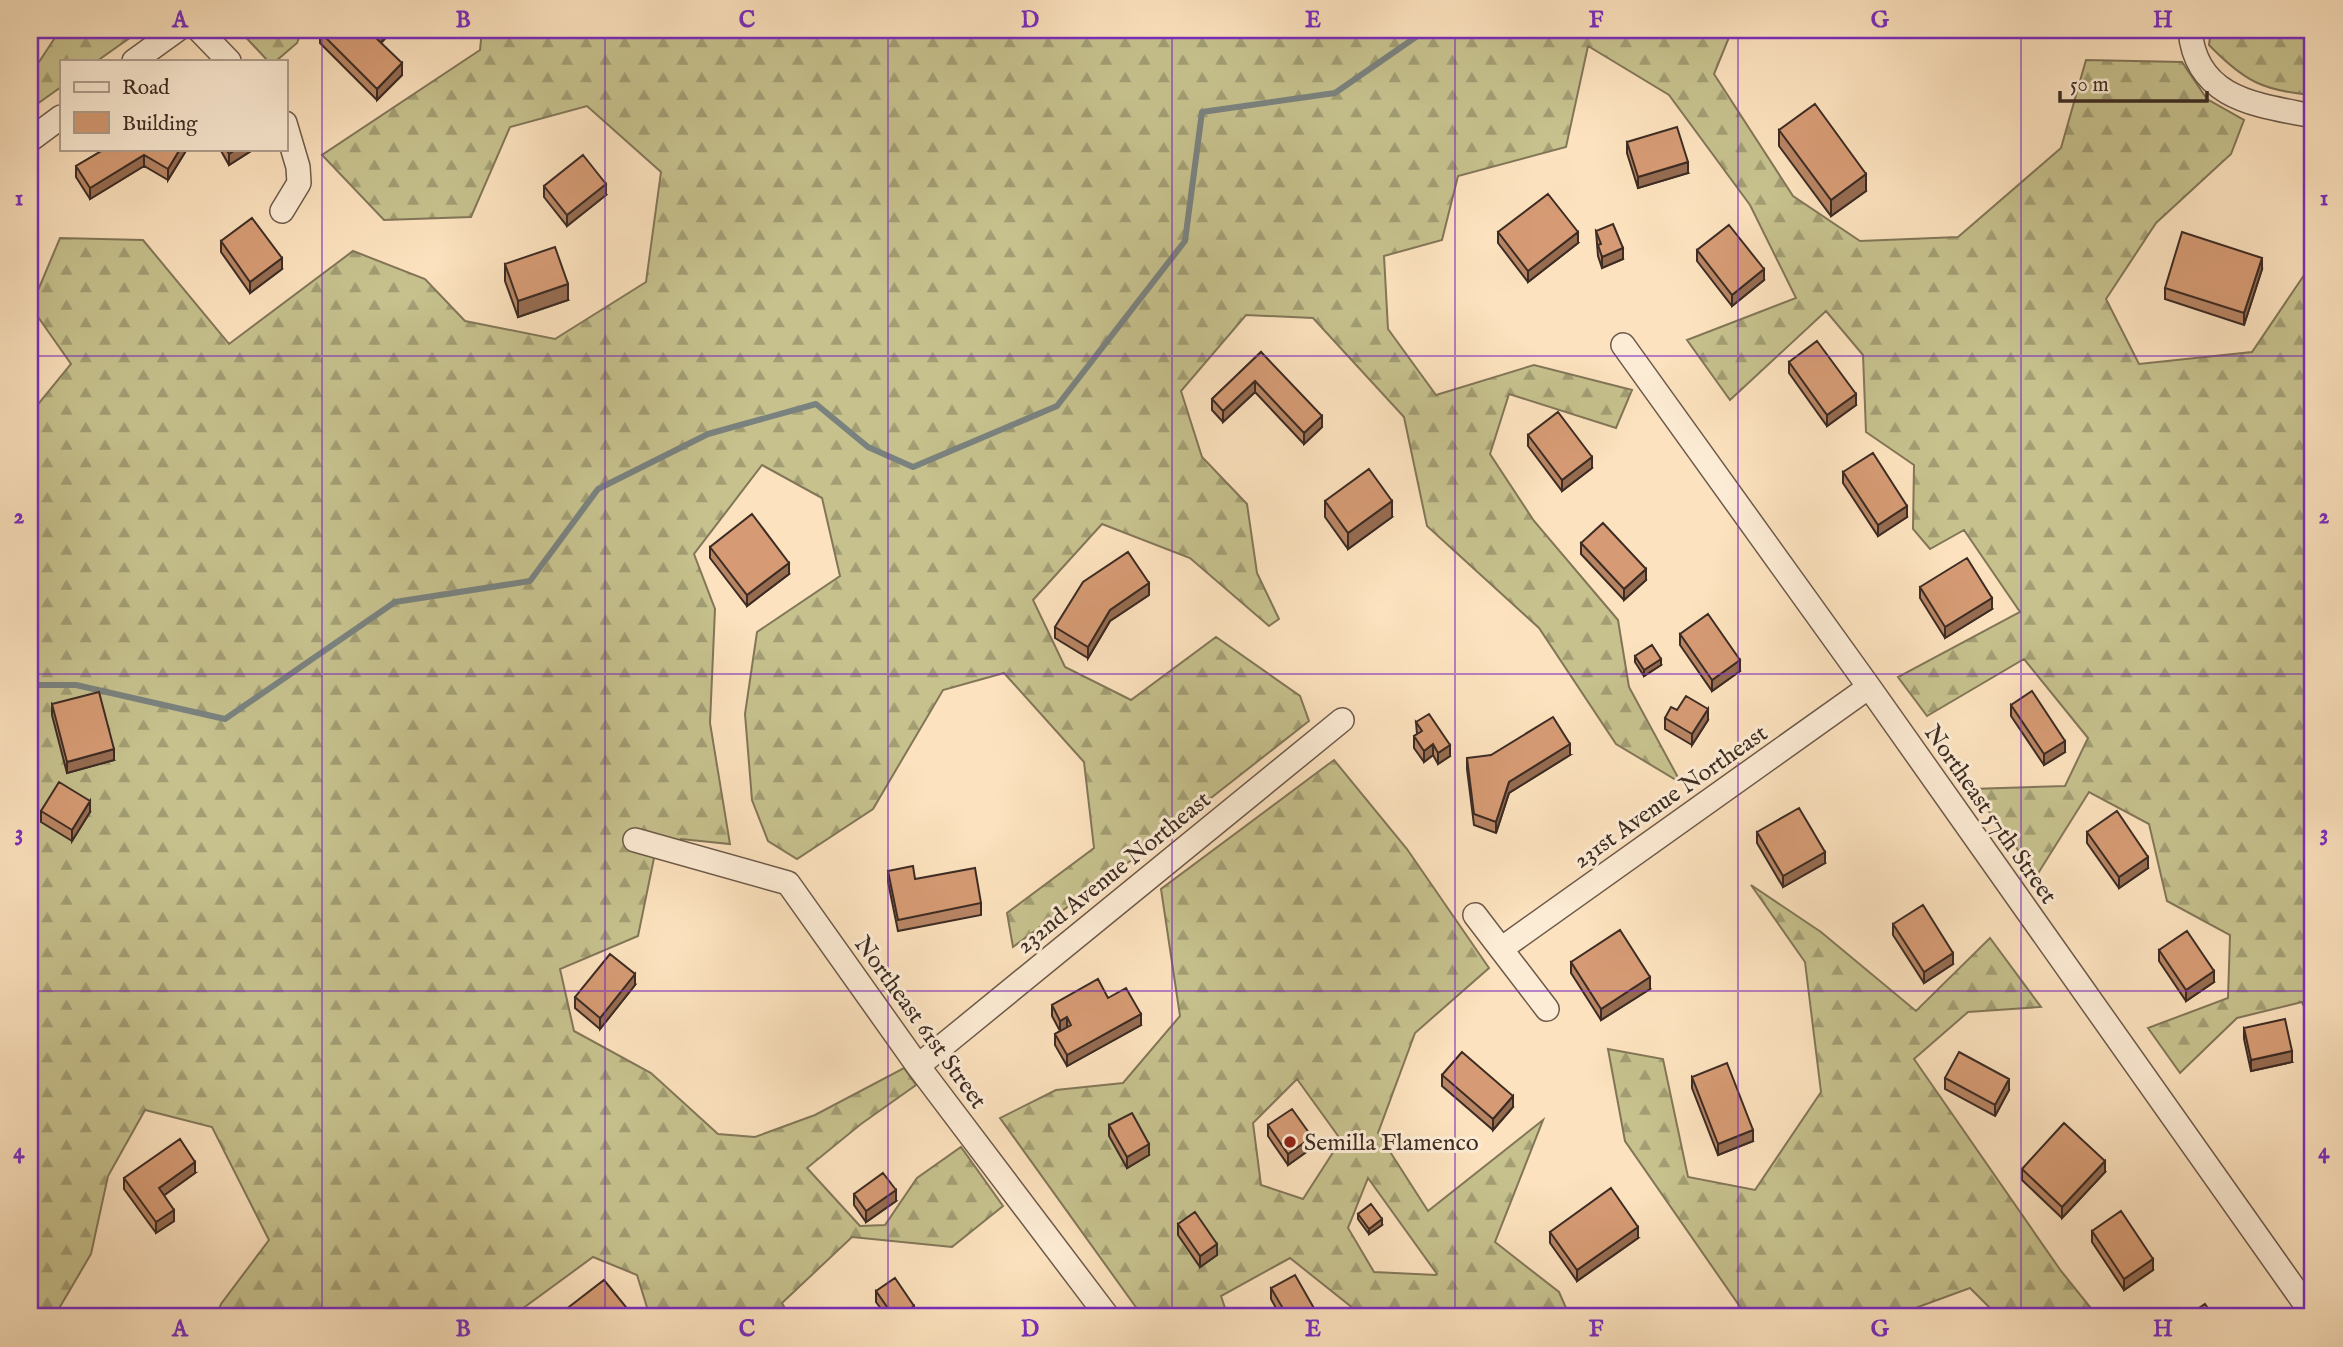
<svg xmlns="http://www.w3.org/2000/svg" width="2343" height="1347" font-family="'IM FELL English',serif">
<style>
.forest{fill:url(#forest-firs);stroke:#827658;stroke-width:2;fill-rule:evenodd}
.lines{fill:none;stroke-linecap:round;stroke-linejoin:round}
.stream{stroke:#7a827f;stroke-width:6}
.minor-casing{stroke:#6d5a4a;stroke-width:26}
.minor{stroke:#fdecd5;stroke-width:23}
.wall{fill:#b88564;stroke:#3d2c24;stroke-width:2}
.shaded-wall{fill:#966c51;stroke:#3d2c24;stroke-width:2}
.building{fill:#d69b74;stroke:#3d2c24;stroke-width:2}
.grid{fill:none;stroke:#7b2cbf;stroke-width:2;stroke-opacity:0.55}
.poi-dot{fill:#8f2418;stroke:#fdecd5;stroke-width:2.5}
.labels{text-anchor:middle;stroke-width:6;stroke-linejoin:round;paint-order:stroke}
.street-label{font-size:24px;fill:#3d2c24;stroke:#fdecd5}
.poi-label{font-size:24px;fill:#3d2c24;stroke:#fdecd5;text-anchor:start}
.neatline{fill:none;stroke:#7b2cbf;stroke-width:2.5}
.grid-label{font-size:23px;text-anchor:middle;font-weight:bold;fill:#7b2cbf}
</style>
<defs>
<pattern id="forest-firs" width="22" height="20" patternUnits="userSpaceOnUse" patternTransform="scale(1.75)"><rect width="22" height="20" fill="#c6c18d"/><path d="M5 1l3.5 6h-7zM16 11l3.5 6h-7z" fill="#a29d73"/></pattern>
</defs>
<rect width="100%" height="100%" fill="#fce2be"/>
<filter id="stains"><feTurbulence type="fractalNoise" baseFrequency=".00286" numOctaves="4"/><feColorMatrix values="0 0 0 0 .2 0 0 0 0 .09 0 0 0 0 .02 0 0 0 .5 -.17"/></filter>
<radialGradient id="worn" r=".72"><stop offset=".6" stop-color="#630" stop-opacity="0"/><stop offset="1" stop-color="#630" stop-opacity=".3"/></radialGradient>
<path class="forest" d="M60,30H141L97,61H61V87L30,109V65L39,62Z
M239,30H302L297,43L276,61H268Z
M482,30H1732L1714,74L1793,196L1860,241L1958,237L2061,148L2086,60L2182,62L2207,99L2244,120L2231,154L2156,223L2106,299L2139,364L2252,352L2313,262V380L2306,389L2313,398V564L2307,575L2313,595V1027L2302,1002L2237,1018L2180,1073L2148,1028L2228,998L2230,935L2167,901L2149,824L2089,792L2037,875L1972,789L2065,786L2088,738L2024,659L1927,716L1898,677L2020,612L1964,530L1930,549L1913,529L1914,465L1866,432L1863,355L1826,311L1730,400L1687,340L1796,298L1750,205L1669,95L1588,46L1566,147L1458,176L1442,240L1384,256L1388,329L1436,395L1534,365L1632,390L1616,428L1509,394L1490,454L1534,521L1618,620L1629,687L1681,783L1616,744L1539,628L1427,526L1404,417L1313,318L1246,315L1181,391L1202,457L1247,504L1257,573L1279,619L1269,626L1190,558L1102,524L1033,600L1065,667L1131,700L1216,637L1300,696L1309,721L1137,856L1013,947L1007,913L1094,848L1084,762L1004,673L943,690L873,809L797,859L768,841L752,800L745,714L757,632L840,576L822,498L762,465L694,554L715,609L710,723L730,844L681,839L654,858L638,936L560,969L574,1031L651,1073L718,1134L755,1137L815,1115L904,1068L916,1085L861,1124L807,1168L860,1226L885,1225L917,1178L961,1147L1003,1206L952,1247L852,1237L782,1303L790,1317H650L637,1275L593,1257L511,1317H216L221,1304L269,1240L212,1127L145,1110L108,1176L91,1254L54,1317H30V414L71,364L31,307L60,238L143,240L229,344L353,251L425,279L465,321L555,339L646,282L661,172L587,106L510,127L471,217L384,220L322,155L480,50Z
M2211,30H2313V95C2263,91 2244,81 2209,45Z
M1334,760L1407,849L1489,968L1415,1033L1378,1133L1428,1211L1543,1120L1495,1242L1559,1292L1570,1317H1352L1354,1309L1290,1258L1221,1296L1228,1317H1143L1000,1118L1056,1090L1123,1083L1180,1016L1161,889ZM1297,1079L1341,1140L1303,1199L1261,1185L1253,1123ZM1368,1178L1437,1274L1436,1275L1374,1272L1348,1228Z
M1751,885L1821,932L1916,1011L1990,938L2041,1007L1968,1012L1914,1059L2061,1271L2098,1317H1999L1970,1288L1891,1317H1743L1745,1314L1625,1141L1608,1049L1663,1059L1688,1177L1755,1190L1821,1092L1805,962Z"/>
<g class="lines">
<path class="stream" d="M30,685H76L225,719L395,602L530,581L598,489L708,434L816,404L868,447L913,467L1057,406L1185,241L1202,112L1335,93L1426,30"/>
<g class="minor-casing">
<path id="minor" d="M199,30L229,61
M2190,30C2196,100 2258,105 2313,116
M134,61L177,30
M30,140L61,117
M282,211L299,183L298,167L285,123
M1623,345L1869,687L2313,1315
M635,840L788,883L918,1066L1108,1317
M1475,915L1547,1009
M1501,949L1869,687
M918,1066L1342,720"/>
</g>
<use href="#minor" class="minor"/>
</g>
<path class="wall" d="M393,30L381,43L402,75L377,100L320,43V32Z
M1779,130L1866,191L1831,216L1779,146Z
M1627,142L1688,173L1638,188L1627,153Z
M105,149H187L168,180L144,166L90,199L76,177V166Z
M220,149H254L229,165Z
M544,186L606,195L567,226L544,197Z
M1596,231L1623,259L1602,268L1598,256Z
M1498,232L1578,243L1528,282L1498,243Z
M221,241L282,269L250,293L221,252Z
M1697,250L1764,280L1732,306L1697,261Z
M505,264L568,300L518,317L505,281Z
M2262,269L2244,325L2165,299V288Z
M1261,352L1322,427L1304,444L1255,392L1223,422L1212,410V399Z
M1789,362L1856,405L1827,426L1789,373Z
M1528,435L1592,468L1562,491L1528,446Z
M1843,472L1907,517L1878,536L1843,483Z
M1325,501L1392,517L1348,549L1325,517Z
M1581,543L1646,580L1624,600L1581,554Z
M710,547L789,574L747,606L710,558Z
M1920,587L1992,609L1945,638L1920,598Z
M1149,595L1110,621L1088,658L1055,638V627Z
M1680,634L1740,671L1712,691L1680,645Z
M1635,656L1661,665L1644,676L1635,662Z
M52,704L114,760L67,773L52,715Z
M2011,705L2065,752L2044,765L2011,716Z
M1677,710L1708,720L1692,745L1665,729V718Z
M1416,722L1450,756L1438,764L1433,755L1424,762L1414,748V736L1417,734Z
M1570,755L1509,793L1496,833L1474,825L1467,769V758Z
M41,811L90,812L72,841L41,822Z
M1757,832L1825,863L1783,887L1757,843Z
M2087,832L2148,868L2119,888L2087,843Z
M888,871L981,903V915L898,931L888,882Z
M1893,924L1953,964L1924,983L1893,935Z
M2159,950L2214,982L2186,1001L2159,961Z
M1571,962L1650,989L1601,1020L1571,973Z
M635,985L600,1029L575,1008V997Z
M1108,998L1141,1025L1067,1066L1055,1045V1034L1060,1031L1052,1016V1005Z
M2244,1028L2292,1062L2251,1071L2244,1039Z
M1442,1075L1513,1107L1493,1130L1442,1086Z
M1692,1077L1753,1141L1718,1155L1692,1088Z
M1945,1078L2009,1090L1995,1116L1945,1089Z
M1109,1125L1149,1155L1127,1168L1109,1136Z
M1268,1125L1312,1148L1288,1165L1268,1136Z
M2313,1168V1189L2308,1182V1171Z
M2022,1169L2105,1172L2062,1218L2022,1180Z
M195,1173L164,1195L174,1221L156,1233L124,1189V1178Z
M854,1194L896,1201L866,1222L854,1205Z
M1358,1214L1382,1225L1369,1234L1358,1219Z
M1178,1224L1217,1255L1200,1267L1178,1235Z
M2092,1231L2153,1270L2124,1290L2092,1242Z
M1550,1232L1638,1238L1577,1281L1550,1243Z
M1271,1288L1319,1317H1281L1271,1299Z
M876,1291L914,1317H887L876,1302Z"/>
<path class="shaded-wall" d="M383,30H393L375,48V37Z
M402,63V75L377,100V89Z
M180,149H187L168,180V169Z
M236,149H254L229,165V154Z
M144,155V166L90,199V188Z
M1688,162V173L1638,188V177Z
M1866,174V191L1831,216V200Z
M606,184V195L567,226V215Z
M1578,232V243L1528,282V271Z
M1623,248V259L1602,268V257Z
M282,258V269L250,293V282Z
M2262,258V269L2244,325V313Z
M1764,269V280L1732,306V295Z
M568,284V300L518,317V301Z
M1255,381V392L1223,422V411Z
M1856,394V405L1827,426V415Z
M1322,416V427L1304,444V433Z
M1592,457V468L1562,491V480Z
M1392,501V517L1348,549V533Z
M1907,506V517L1878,536V525Z
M789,563V574L747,606V595Z
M1646,569V580L1624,600V589Z
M1149,583V595L1110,621L1088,658V647L1110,610Z
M1992,598V609L1945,638V627Z
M1661,659V665L1644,676V670Z
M1740,660V671L1712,691V680Z
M1708,709V720L1692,745V734Z
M2065,741V752L2044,765V754Z
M1433,744V755L1424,762V751Z
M1570,744V755L1509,793L1496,833V822L1509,782Z
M1450,745V756L1438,764V753Z
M114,749V760L67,773V762Z
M90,801V812L72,841V830Z
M1825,852V863L1783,887V876Z
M2148,857V868L2119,888V877Z
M1953,953V964L1924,983V972Z
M2214,971V982L2186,1001V990Z
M635,974V985L600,1029V1018Z
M1650,977V989L1601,1020V1009Z
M1141,1014V1025L1067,1066V1055Z
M1067,1017V1028L1060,1032V1021Z
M2292,1051V1062L2251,1071V1060Z
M2009,1079V1090L1995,1116V1105Z
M1513,1096V1107L1493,1130V1119Z
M1753,1130V1141L1718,1155V1144Z
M1312,1137V1148L1288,1165V1154Z
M1149,1144V1155L1127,1168V1157Z
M2105,1161V1172L2062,1218V1207Z
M195,1162V1173L159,1199V1188Z
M896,1190V1201L866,1222V1211Z
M174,1210V1221L156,1233V1222Z
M1382,1219V1225L1369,1234V1229Z
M1638,1227V1238L1577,1281V1270Z
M1217,1244V1255L1200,1267V1256Z
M2153,1259V1270L2124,1290V1279Z
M914,1306V1317H898Z"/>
<path class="building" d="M322,30H383L375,37L402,63L377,89L320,32Z
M1815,104L1866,174L1831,200L1779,130Z
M1677,127L1688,162L1638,177L1627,142Z
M105,149H180L168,169L144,155L90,188L76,166Z
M226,149H236L229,154Z
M583,155L606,184L567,215L544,186Z
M1548,194L1578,232L1528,271L1498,232Z
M252,218L282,258L250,282L221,241Z
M1613,224L1623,248L1602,257L1598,245L1601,244L1596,231Z
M1729,225L1764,269L1732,295L1697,250Z
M2182,232L2262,258L2244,313L2165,288Z
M555,247L568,284L518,301L505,264Z
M1817,341L1856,394L1827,415L1789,362Z
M1261,352L1322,416L1304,433L1255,381L1223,411L1212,399Z
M1558,412L1592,457L1562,480L1528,435Z
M1873,453L1907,506L1878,525L1843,472Z
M1369,469L1392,501L1348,533L1325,501Z
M752,514L789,563L747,595L710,547Z
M1603,523L1646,569L1624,589L1581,543Z
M1128,552L1149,583L1110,610L1088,647L1055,627L1083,582Z
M1967,558L1992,598L1945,627L1920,587Z
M1708,614L1740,660L1712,680L1680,634Z
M1652,645L1661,659L1644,670L1635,656Z
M2032,691L2065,741L2044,754L2011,705Z
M99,692L114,749L67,762L52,704Z
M1686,696L1708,709L1692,734L1665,718L1671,707L1677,710Z
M1429,714L1450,745L1438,753L1433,744L1424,751L1414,736L1422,731L1416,722Z
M1553,717L1570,744L1509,782L1496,822L1474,814L1467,758L1491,755Z
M59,782L90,801L72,830L41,811Z
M1799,808L1825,852L1783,876L1757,832Z
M2117,811L2148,857L2119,877L2087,832Z
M913,866L915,879L975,868L981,903L898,920L888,871Z
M1923,905L1953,953L1924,972L1893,924Z
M1620,930L1650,977L1601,1009L1571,962Z
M2187,931L2214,971L2186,990L2159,950Z
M610,954L635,974L600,1018L575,997Z
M1098,979L1108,998L1126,988L1141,1014L1067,1055L1055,1034L1071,1025L1067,1017L1060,1021L1052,1005Z
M2285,1019L2292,1051L2251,1060L2244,1028Z
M1462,1052L1513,1096L1493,1119L1442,1075Z
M1959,1052L2009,1079L1995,1105L1945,1078Z
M1727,1063L1753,1130L1718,1144L1692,1077Z
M1292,1109L1312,1137L1288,1154L1268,1125Z
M1132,1113L1149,1144L1127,1157L1109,1125Z
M2064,1123L2105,1161L2062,1207L2022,1169Z
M180,1139L195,1162L159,1188L174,1210L156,1222L124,1178Z
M2313,1168V1178L2308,1171Z
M883,1173L896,1190L866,1211L854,1194Z
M1611,1188L1638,1227L1577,1270L1550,1232Z
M1371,1204L1382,1219L1369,1229L1358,1214Z
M2121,1211L2153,1259L2124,1279L2092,1231Z
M1195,1212L1217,1244L1200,1256L1178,1224Z
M1295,1275L1319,1317H1288L1271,1288Z
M895,1278L914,1306L898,1317H894L876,1291Z
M604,1280L630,1312L623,1317H556Z
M2205,1304L2214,1317H2186Z
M980,1310L993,1317H976Z"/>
<path class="grid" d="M322,30V1317M605,30V1317M888,30V1317M1172,30V1317M1455,30V1317M1738,30V1317M2021,30V1317M30,356H2313M30,674H2313M30,991H2313"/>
<circle class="poi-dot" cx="1290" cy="1142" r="7"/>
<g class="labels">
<g class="street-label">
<text transform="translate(1670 796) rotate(-35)" y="8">231st Avenue Northeast</text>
<text transform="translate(1991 814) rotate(55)" y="8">Northeast 57th Street</text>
<text transform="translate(1113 872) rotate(-39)" y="8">232nd Avenue Northeast</text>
<text transform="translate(921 1022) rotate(54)" y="8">Northeast 61st Street</text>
</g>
<g class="poi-label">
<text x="1304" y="1150">Semilla Flamenco</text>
</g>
</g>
<rect width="2343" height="1347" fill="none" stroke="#fce2be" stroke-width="77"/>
<rect x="60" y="60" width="228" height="91" fill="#fdecd5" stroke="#b09f8e" stroke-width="2"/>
<rect x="74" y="82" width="35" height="10" fill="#fdecd5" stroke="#b09f8e" stroke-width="2"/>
<text x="122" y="94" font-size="21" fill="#3d2c24">Road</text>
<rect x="74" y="112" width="35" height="21" fill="#d69b74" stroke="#b09f8e" stroke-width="2"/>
<text x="122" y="130" font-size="21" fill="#3d2c24">Building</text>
<path d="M2060 91v10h147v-10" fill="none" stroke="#3d2c24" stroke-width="3.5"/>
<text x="2070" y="91" font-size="21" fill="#3d2c24" stroke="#fdecd5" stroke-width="5" paint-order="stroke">50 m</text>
<rect x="38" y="38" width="2266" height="1270" class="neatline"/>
<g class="grid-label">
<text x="180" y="27">A</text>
<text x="463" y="27">B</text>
<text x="747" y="27">C</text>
<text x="1030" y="27">D</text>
<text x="1313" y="27">E</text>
<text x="1596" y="27">F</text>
<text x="1880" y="27">G</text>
<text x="2163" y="27">H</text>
<text x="19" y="205">1</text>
<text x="2324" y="205">1</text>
<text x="19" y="523">2</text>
<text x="2324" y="523">2</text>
<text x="19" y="840">3</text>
<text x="2324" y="840">3</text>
<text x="19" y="1158">4</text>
<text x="2324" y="1158">4</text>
<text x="180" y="1336">A</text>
<text x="463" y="1336">B</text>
<text x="747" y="1336">C</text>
<text x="1030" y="1336">D</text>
<text x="1313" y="1336">E</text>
<text x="1596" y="1336">F</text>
<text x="1880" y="1336">G</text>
<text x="2163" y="1336">H</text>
</g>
<rect width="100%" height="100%" filter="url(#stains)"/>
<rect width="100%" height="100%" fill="url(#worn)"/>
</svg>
